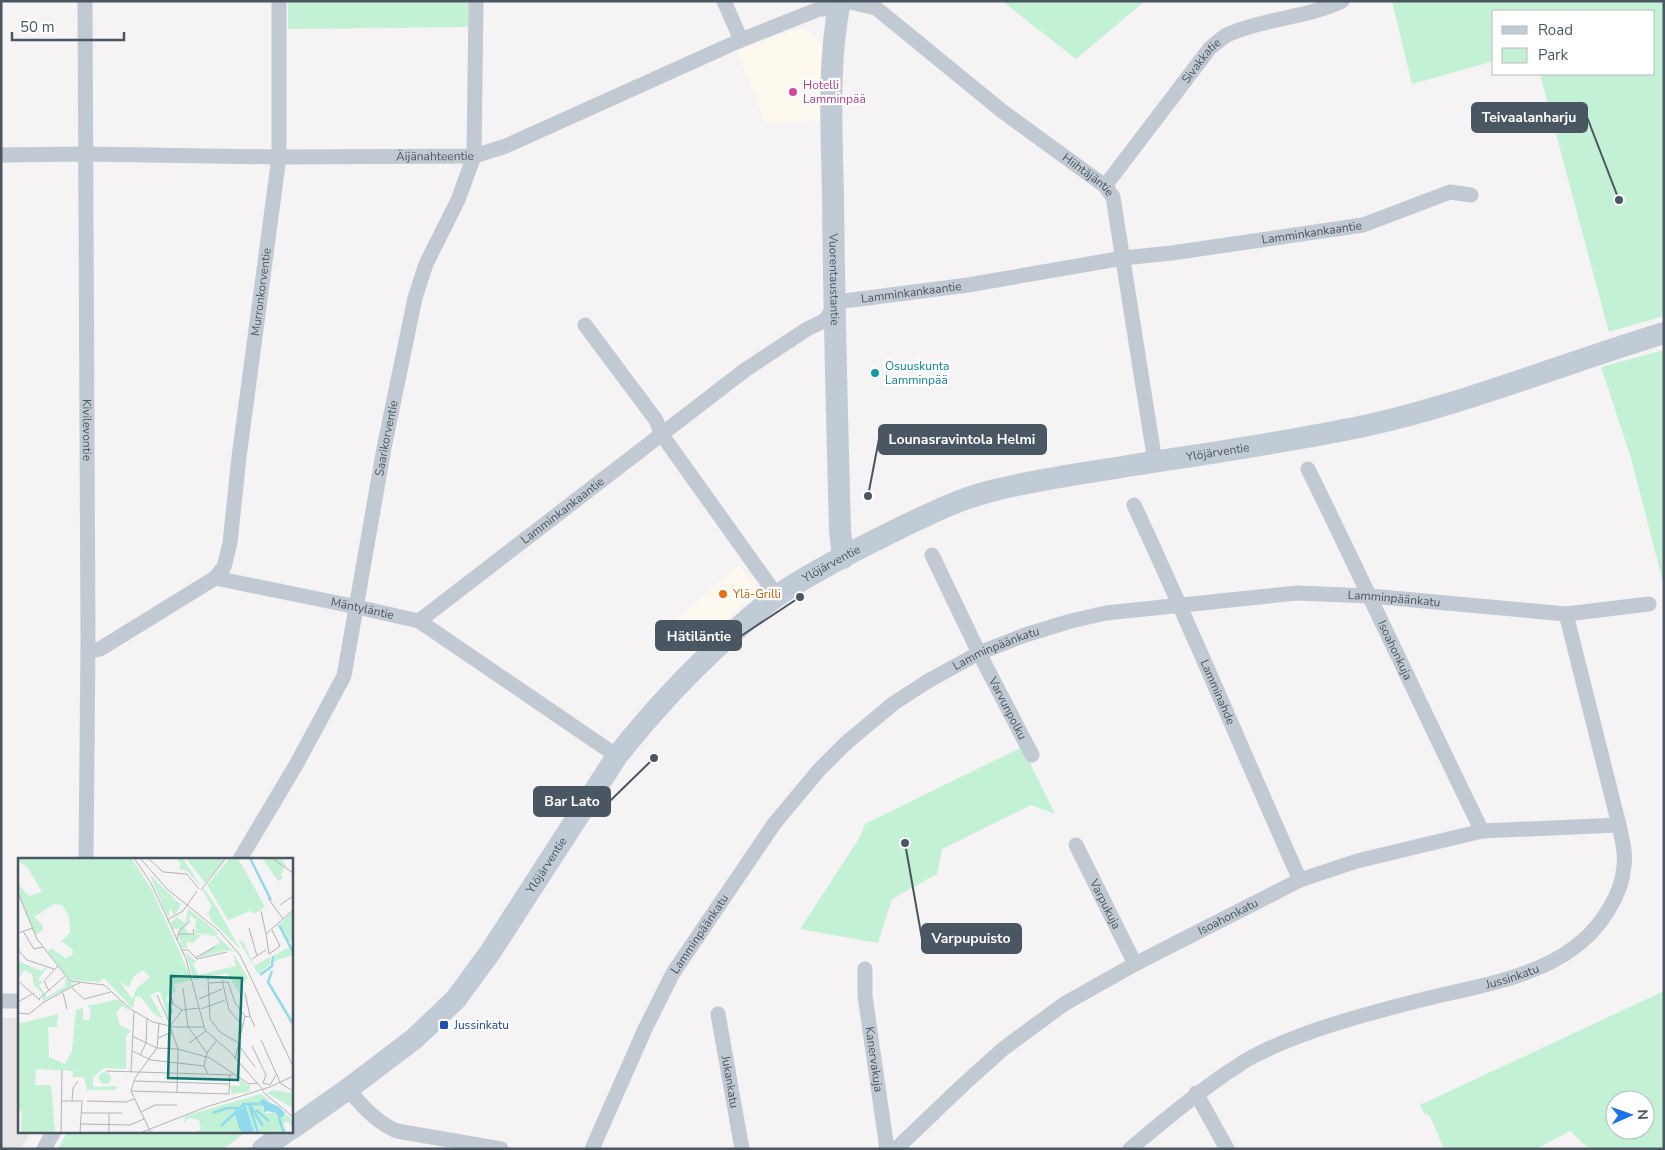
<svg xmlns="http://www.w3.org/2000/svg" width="1665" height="1150" font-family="'Nunito Sans',sans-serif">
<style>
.commercial{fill:#fdf9ef}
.education{fill:#e6e4e5}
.green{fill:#c3f1d5;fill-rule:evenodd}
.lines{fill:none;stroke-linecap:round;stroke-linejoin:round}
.minor{stroke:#c1cad2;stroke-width:15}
.secondary{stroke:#c1cbd6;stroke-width:22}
.hotel-dot{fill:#d1479c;stroke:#fff;stroke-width:2}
.culture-dot{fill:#0f9aa8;stroke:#fff;stroke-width:2}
.food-dot{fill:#e8710a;stroke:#fff;stroke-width:2}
.transit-dot{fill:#1a4fb4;stroke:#fff;stroke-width:2}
.labels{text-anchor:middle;stroke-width:4.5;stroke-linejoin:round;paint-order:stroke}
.street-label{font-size:12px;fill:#4a5661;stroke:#fff}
.hotel-label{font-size:12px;fill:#b23c85;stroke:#fff;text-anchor:start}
.culture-label{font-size:12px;fill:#0d838f;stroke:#fff;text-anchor:start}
.food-label{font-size:12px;fill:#c56008;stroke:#fff;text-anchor:start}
.transit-label{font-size:12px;fill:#164399;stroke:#fff;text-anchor:start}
.inset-river{fill:none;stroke:#90daee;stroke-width:2.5}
.inset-road{fill:none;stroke:#b1b4b9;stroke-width:1}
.view{fill:#0f766e;fill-opacity:0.15;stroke:#0f766e;stroke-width:2.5}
.inset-edge{fill:none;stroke:#4a5661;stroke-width:2.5}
.leader{fill:none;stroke:#4a5661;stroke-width:2}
.callout-dot{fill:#4a5661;stroke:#fff;stroke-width:2}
.callout{fill:#4a5661;stroke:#4a5661;stroke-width:2}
.callout-label{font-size:14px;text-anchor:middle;font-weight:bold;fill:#fff}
</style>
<rect width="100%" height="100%" fill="#f5f3f3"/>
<path class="commercial" d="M803,28L817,36L821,43L823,52L820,121L765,122L737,51L794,30Z
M739,565L756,587L755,593L701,643L678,619Z"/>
<path class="education" d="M1,1018H19V1131H32L21,1149H1Z"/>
<path class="green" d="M288,1H468V27L288,29Z
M1002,1H1145L1076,59Z
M1392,1H1664V316L1609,332L1540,74H1654V11H1494V61L1412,84Z
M1664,350V586L1631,458L1601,367Z
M1022,747L1055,814L1031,805L942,849L937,874L892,899L878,943L800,929L860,837L865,824Z
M1664,991V1149H1589L1570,1131L1536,1149H1444L1430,1116L1424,1113L1420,1105ZM1615,1100H1645V1130H1615Z
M68,1131H247L224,1149H58Z"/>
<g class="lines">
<g class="minor">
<path id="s1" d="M85,1L88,642L86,859"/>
<path d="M724,1L741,40"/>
<path id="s2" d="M846,1L876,8L1002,111L1105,186L1113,197L1155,462"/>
<path id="s3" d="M1,155L85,154L279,157L474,156L506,146L741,40L819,9H839"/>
<path id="s4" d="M1105,186L1210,48C1216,44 1222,37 1229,34C1265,18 1307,18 1342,1"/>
<path d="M585,325L656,420L662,435L777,596"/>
<path id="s5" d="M1308,469C1367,589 1423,711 1482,831"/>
<path id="s6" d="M1134,505C1192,629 1244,755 1300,880"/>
<path id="s7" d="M932,555L979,653L1032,755"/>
<path id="s8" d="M215,578L224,567L230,543L239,457L279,157V1"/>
<path id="s9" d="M419,621L745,370L807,329L824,321L834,308L844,301L968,285L1123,258L1172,253L1363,225L1450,192L1471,195"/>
<path id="s10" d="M88,652L100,649L215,578L357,607L419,621L617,756"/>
<path id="s11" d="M1076,845L1135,964"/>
<path id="s12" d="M240,859L296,765L344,676L384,448L415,298L426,264L458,200L474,156L476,1"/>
<path id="s13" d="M865,969V996L887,1149"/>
<path d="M1,1001H19"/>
<path id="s14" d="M718,1014L742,1149"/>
<path d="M348,1089C361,1105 377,1123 397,1131L501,1149"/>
<path d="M1196,1093L1227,1149"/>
<path d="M44,1149L54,1131"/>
<path id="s15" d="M592,1149L645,1029L673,973L774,824L819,770L846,743L894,703L928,681L979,653L1025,635L1071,621L1106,613L1297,593L1370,596L1566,614L1649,604"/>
<path id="s16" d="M896,1149L964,1084L1003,1049L1064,1004L1135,964L1300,880L1357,861L1482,831L1619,825"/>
<path id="s17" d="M1130,1149C1162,1122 1193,1096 1228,1072C1237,1067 1245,1060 1254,1056C1269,1048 1286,1041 1302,1035C1345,1019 1388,1008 1433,997C1497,982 1573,971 1609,909C1617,896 1623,881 1624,866C1626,853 1622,839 1619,825L1566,614"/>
</g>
<g class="secondary">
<path id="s18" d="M840,1C827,65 832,133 833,197C834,308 837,419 840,530L843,558"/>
<path id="s19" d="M291,1129L348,1089L414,1039L456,999L491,951L617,756C651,713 688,673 728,637C748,619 769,600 792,586C826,565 863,546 900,528C929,514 959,499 991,491C1038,479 1086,473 1134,465C1211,453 1288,442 1364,426C1466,404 1564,363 1664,333"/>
<path d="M263,1149L287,1131"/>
</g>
</g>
<circle class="hotel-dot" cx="793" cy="92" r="5"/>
<circle class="culture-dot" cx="875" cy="373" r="5"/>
<circle class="food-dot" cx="723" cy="594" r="5"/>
<rect class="transit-dot" x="439" y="1020" width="10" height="10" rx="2.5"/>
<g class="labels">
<g class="street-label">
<text dy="4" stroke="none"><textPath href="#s4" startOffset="158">Sivakkatie</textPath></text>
<text dy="4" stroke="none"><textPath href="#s3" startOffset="434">Äijänahteentie</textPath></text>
<text dy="4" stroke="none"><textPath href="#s2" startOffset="301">Hiihtäjäntie</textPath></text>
<text dy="4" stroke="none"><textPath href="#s9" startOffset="1006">Lamminkankaantie</textPath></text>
<text dy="4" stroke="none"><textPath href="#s18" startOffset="279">Vuorentaustantie</textPath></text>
<text dy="4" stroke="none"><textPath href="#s8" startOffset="292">Murronkorventie</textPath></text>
<text dy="4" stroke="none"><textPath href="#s9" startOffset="601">Lamminkankaantie</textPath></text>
<text dy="4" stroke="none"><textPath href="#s1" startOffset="429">Kivilevontie</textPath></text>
<text dy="4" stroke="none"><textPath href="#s12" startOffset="452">Saarikorventie</textPath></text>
<text dy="4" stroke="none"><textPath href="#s19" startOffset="1198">Ylöjärventie</textPath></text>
<text dy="4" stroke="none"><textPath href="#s9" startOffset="181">Lamminkankaantie</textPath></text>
<text dy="4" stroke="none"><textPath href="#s19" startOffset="792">Ylöjärventie</textPath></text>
<text dy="4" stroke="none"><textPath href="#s15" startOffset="1066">Lamminpäänkatu</textPath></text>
<text dy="4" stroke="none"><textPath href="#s10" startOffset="298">Mäntyläntie</textPath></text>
<text dy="4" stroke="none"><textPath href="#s15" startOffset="661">Lamminpäänkatu</textPath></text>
<text dy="4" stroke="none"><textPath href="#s5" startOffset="201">Isoahonkuja</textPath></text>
<text dy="4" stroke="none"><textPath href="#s6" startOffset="205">Lamminahde</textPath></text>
<text dy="4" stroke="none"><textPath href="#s7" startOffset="171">Varvunpolku</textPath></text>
<text dy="4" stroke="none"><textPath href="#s19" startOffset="372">Ylöjärventie</textPath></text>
<text dy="4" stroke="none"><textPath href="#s11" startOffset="66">Varpukuja</textPath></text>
<text dy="4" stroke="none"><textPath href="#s16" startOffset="408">Isoahonkatu</textPath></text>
<text dy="4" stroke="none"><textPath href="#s15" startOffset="241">Lamminpäänkatu</textPath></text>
<text dy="4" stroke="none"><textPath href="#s17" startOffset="426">Jussinkatu</textPath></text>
<text dy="4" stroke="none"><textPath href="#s13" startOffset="91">Kanervakuja</textPath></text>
<text dy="4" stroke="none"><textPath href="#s14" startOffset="69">Jukankatu</textPath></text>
</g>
<g class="hotel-label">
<text x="803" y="89">Hotelli<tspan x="803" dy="14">Lamminpää</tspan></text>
</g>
<g class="culture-label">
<text x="885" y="370">Osuuskunta<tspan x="885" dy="14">Lamminpää</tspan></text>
</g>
<g class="food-label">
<text x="733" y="598">Ylä-Grilli</text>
</g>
<g class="transit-label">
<text x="454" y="1029">Jussinkatu</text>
</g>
</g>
<g transform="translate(18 858)">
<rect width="275" height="275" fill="#f5f3f3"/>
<path d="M0,0H113L134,32L174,122L156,126L158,133L148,140L156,154L150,161L142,133L132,137L145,161L136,156L122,138L117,139L115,151L86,120L81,124L52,122L30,94L33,90L47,100L54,97L55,92L43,83L52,75L51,58L44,47L36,46L16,59L25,67V72L17,77L0,35V26L11,38L24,34L10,10L2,4L0,6ZM125,112L132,119L119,130L114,141L102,124L111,129L116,118ZM158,0H165L183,29L169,13L161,11L163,6ZM168,0H208L187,25ZM212,0H220L247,49L236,56L233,53L210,62L189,27ZM244,0H263L268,7L263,16L265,20L260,23ZM132,17L163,47L157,57L152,51L151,57H155L149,58ZM186,30L199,50L222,91L193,62L190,56L194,48L185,34ZM170,51L191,67L201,77L177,75L178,62L170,56L172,62L166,68L169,73L171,76L183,77L175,85L168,84L169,90H164L161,84L170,80L161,83L162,71H155L152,65L159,59L167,65ZM275,52V81L270,84L261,67ZM184,76L191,75L199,78L216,94L209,92L178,100L202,84L197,78ZM220,81L226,85L236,108L252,99V106L240,116ZM272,89L275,97L256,103L255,98ZM167,94L179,104L175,105L180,117L218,108L215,95L230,120L223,126L227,135H221L209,115L176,122ZM0,103L23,113L29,109L20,122L25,124L21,127L29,139L47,128V120L57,127L25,143L24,135L16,127L14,116L6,112L0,122ZM101,141L114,154L104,148L98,155L102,167L113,173L108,178V211L86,210L75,219V229L99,228L98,232H69L66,219H55V213L18,211L17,227H33L37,275H3L4,253H0V166L40,156L39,169H30L31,199L47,206L54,193L58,152L65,150V162H71L73,152L69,148ZM81 220a6 6 0 1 1 12 0a6 6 0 1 1-12 0ZM222,222L232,228L231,234L214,236L212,227L222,228ZM255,232L275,235V250L249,235ZM242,236L246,238L252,243L243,242L247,255H257L264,260L267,255L275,263V269L269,263L265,266L269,275H176L183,271L181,262L171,260L166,265L167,258Z" fill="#c3f1d5" fill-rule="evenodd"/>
<path d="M244,241L261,249L267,255L265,259L261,260L258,255L249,253L246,255V249L241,246Z" fill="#90daee"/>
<path class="inset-river" d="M232,0L253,42M261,67L275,94M254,113L250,124L275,166M242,117L254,108L255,98M231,246L240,275M231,246L245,268M226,247L235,275M223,251L230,275M225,251L231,275M226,251L233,275M222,252L228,275M238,252L251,263M221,253L227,275M220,254L225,275M195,255L209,250H222L226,246H241M218,255L223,272M261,260L266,275M203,268L221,251"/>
<path class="inset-road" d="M116,0L133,25L168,101L187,172L212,194L246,233M122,0L149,31L200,72L222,97L275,208M130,0L145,14L169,16L181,31M254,0L275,15M183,32L208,0M0,35L19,81L52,123L86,127L114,152L135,164L156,169H186M250,40L265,61M262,47L275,38M243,53L248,76M149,62L165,53L179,33M231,70L239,98M254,72L262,88L251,96L248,76L275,52M5,73L16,91L25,89M0,75L15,70M161,76H176L175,71M159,82L161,73L172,63M0,92L9,102L36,111M164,92H170L179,101L209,94M177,100L197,89M234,101L248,92M190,120L192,161L202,174L222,186M204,122L211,152L225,168M0,123L22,142M191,125L210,124L217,145L227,158L217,201M54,130L66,141L93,134M165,130L170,169L189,195M31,133L26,123L40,108M45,135L49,151M227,135L232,158M139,137L152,166M153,137L155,146L164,152M21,141L47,118M181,141L204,131M0,144L16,135M183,151L207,142M0,155L11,156L26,144L63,124M227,159L232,158L237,169M152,168L160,191L159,234M152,168L164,152L181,150M114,178L139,190L160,191L192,200L231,226L239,225M140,180L154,174M243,182L262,224M171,185L188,173M234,188L248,217L245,225L252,227L258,217M222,189L237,209M114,193L133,202L186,208M122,197L128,185L129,161M88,213L215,217M113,213L116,153M190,216L186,208L189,195L198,183M116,223L211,226M262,225L275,233M113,233L211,236L212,216M113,233L117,220L139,190L141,165M113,233L133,275M245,234L275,259M44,243H65M54,243L55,230L60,223M69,243L108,244L116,241M123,254L137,247H159M63,255H104M91,255V275M63,266L112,267L126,261M43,275L44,212M62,275L64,244M122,275L188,249L252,229L275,218"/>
<path class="view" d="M153,118L224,120L220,222L150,220Z"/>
<rect width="275" height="275" class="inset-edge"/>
</g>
<path class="leader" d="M1619 200L1587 117M868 496L879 439M800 597L741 636M654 758L610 801M905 843L922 939"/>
<g class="callout-dot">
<circle cx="1619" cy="200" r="5"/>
<circle cx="868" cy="496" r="5"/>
<circle cx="800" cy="597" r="5"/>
<circle cx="654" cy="758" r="5"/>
<circle cx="905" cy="843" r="5"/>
</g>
<g class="callout">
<rect x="1472" y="103" width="115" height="29" rx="5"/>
<rect x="879" y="425" width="167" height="29" rx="5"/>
<rect x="656" y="621" width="85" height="29" rx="5"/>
<rect x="534" y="787" width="76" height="29" rx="5"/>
<rect x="922" y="924" width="99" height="29" rx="5"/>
</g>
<g class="callout-label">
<text x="1529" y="122">Teivaalanharju</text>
<text x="962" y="444">Lounasravintola Helmi</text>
<text x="699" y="641">Hätiläntie</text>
<text x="572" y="806">Bar Lato</text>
<text x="971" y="943">Varpupuisto</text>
</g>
<rect width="1665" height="1150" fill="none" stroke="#4a5661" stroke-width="5"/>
<rect x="1492" y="10" width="162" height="65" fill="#ffffff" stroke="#b7bbc0"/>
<rect x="1502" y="26" width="25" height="8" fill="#c1cbd6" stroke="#b7bbc0"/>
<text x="1538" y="35" font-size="15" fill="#4a5661">Road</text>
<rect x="1502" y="48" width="25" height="15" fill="#c3f1d5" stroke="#b7bbc0"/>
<text x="1538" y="60" font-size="15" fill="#4a5661">Park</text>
<g transform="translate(1630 1115) rotate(88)"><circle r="24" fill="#ffffff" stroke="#b7bbc0"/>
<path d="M0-4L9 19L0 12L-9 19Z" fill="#1a73e8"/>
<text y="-8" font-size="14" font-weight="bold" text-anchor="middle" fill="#4a5661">N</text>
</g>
<path d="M12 32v8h112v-8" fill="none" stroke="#4a5661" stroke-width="2.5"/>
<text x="20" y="32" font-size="15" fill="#4a5661" stroke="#ffffff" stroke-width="4" paint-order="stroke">50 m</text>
</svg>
